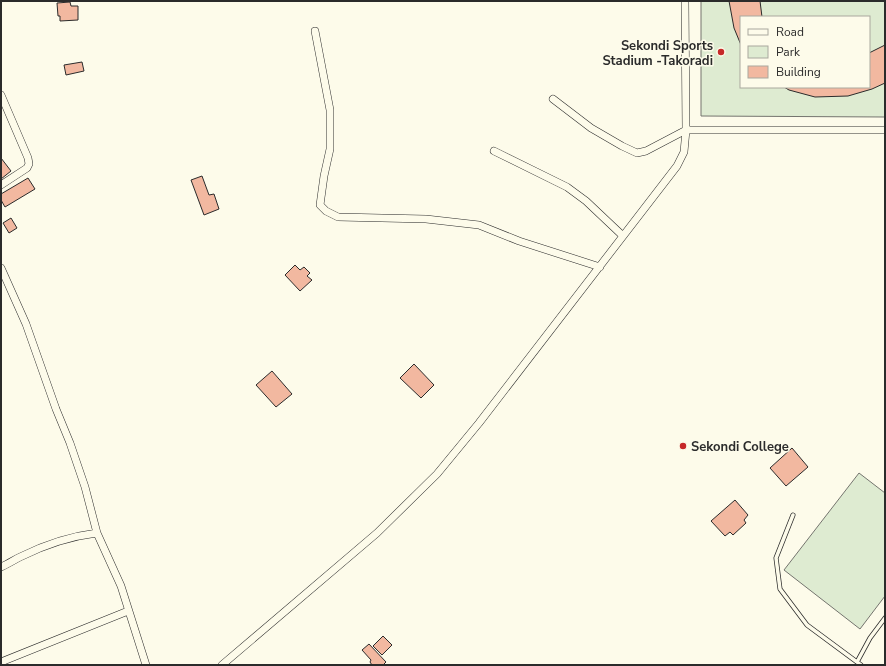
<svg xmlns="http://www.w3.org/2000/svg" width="886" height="666" font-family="'Nunito Sans',sans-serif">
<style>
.green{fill:#deebd1;stroke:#74746e;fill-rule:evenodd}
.building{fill:#f2b8a0;stroke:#2b2b2b}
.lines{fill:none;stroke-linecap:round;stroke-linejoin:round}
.lane-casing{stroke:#2b2b2b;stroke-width:5}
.street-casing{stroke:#2b2b2b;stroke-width:8}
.lane{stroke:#fdfbea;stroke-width:3.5}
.street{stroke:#fdfbea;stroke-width:7}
.poi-dot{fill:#c62828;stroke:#fdfbea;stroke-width:1.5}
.labels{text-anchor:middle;stroke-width:3;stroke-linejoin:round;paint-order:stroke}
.poi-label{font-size:13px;font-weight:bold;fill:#2b2b2b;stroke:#fdfbea;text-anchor:end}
</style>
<rect width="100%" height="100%" fill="#fdfbea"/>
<path class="green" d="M701,1H885V117L701,116ZM741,17H869V87H741Z
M859,473L885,493V596L860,629L784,570Z"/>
<path class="building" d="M729,1H760L762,17H741V45L734,28Z
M70,2L71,6H78V20L60,21V16H58L57,3Z
M885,45V83L872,89L848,96L815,97L789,90L784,87H869V53Z
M82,62L84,71L66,75L64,65Z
M1,158L11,171L1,179Z
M202,176L209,195L214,194L219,209L204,215L191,180Z
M28,178L35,189L5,207L1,200V194Z
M11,218L17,228L9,233L3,223Z
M295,265L300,270L304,267L310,273L307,276L312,280L300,291L285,275Z
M414,364L434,385L421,398L400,378Z
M272,371L292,394L276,407L256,385Z
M792,448L808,467L786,486L770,468Z
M735,500L748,515L744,520L746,523L733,535L730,532L725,536L711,521Z
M383,636L392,645L382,655L373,646Z
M369,644L386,662L383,665H372L370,662L371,660L362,650Z"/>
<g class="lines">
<g class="lane-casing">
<path id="lane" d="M793,515L776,558L780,589L807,625L861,665
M857,662L870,638L885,618"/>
</g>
<g class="street-casing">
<path id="street" d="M315,31L330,110V149L324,176L320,205L326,211L338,217L426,219L479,225L519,241L600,267
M1,95L28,158L29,164L27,168L1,185
M553,99L591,128L622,146L637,153L646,151L686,130H885
M494,151L567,187L586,201L623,236
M1,268L26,324L56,409L70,443L85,487L97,533L121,586L146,665
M1,567C8,564 14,560 20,557C44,545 72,536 97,533
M1,662L128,611
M222,665L377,533L437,474L479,423L677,166L684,152L686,130L685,1"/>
</g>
<use href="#lane" class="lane"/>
<use href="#street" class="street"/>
</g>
<g class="poi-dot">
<circle cx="721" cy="52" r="4"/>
<circle cx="683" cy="446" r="4"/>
</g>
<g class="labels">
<g class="poi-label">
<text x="713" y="50">Sekondi Sports<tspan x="713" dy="15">Stadium -Takoradi</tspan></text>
<text x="691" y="451" text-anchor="start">Sekondi College</text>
</g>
</g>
<rect width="886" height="666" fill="none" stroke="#2b2b2b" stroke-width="4"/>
<rect x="740" y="16" width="130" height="72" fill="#fdfbea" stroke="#a9a89e"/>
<rect x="748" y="29" width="20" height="6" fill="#fdfbea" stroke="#a9a89e"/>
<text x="776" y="36" font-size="12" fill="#2b2b2b">Road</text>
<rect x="748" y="46" width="20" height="12" fill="#deebd1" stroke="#a9a89e"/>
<text x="776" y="56" font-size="12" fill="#2b2b2b">Park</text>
<rect x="748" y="66" width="20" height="12" fill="#f2b8a0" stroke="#a9a89e"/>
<text x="776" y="76" font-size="12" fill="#2b2b2b">Building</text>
</svg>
